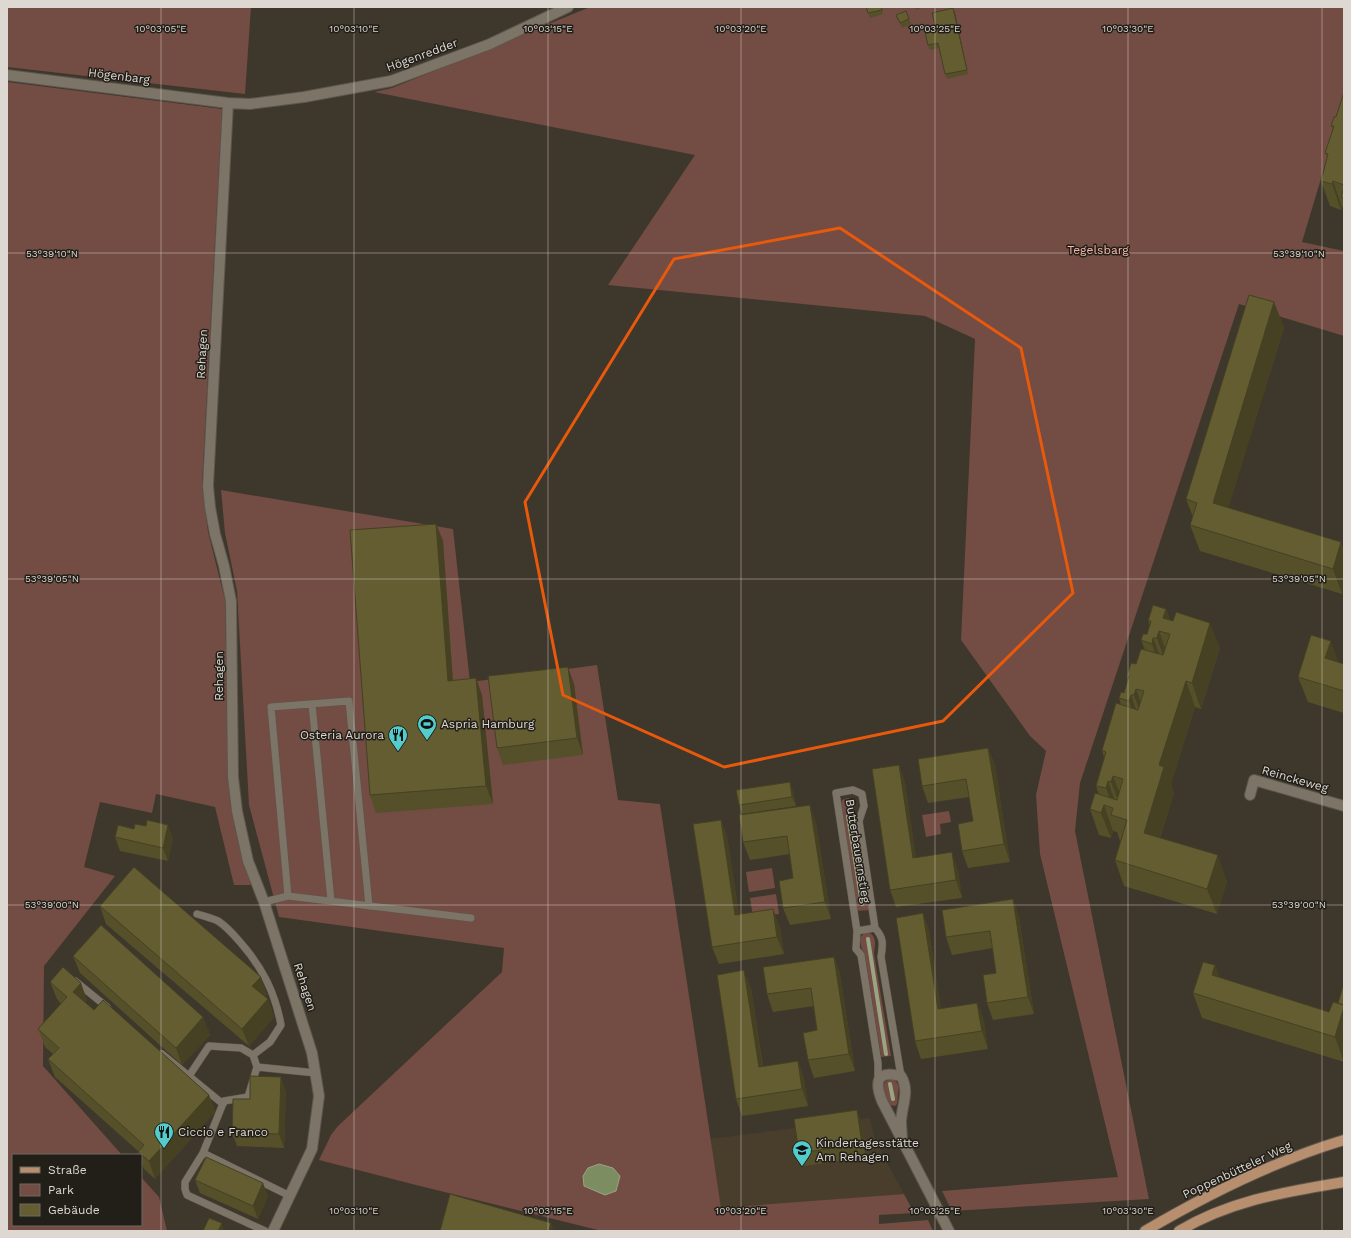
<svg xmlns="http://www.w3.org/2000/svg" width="1351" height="1238" font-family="'Work Sans',sans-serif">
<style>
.built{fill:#493e2c}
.green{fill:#734c44}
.water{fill:#7d8d62;stroke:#9aa483}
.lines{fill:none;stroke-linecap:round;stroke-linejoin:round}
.stream{stroke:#9aa483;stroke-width:4}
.service-casing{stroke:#5c564c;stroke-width:8}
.minor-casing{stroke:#5c564c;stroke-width:12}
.primary-casing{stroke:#5c564c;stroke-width:12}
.service{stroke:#7c7466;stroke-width:7}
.minor{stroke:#7c7466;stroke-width:10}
.primary{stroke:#b78e6e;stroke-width:10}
.wall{fill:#55502a}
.shaded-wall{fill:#454122}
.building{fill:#635d31;stroke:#454122}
.marked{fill:none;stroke:#e8590c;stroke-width:3;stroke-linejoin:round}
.ticks{fill:none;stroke:#ddd8d1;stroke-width:1;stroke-opacity:0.45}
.labels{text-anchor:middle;stroke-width:3;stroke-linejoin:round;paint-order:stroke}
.street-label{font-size:12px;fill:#ddd8d1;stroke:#221f19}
.park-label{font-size:12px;fill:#f5b7aa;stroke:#221f19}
.poi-label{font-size:12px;fill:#ddd8d1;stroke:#221f19;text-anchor:start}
.ticks-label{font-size:10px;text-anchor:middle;fill:#ddd8d1;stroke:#221f19;stroke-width:3;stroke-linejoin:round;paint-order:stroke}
</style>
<rect width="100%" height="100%" fill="#3e372b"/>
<path class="built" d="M870,1118L875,1140L904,1194L721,1209L710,1139Z"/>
<path class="green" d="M7,7H251L245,94L7,67Z
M590,7H1344V102L1302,242L1344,251V336L1239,304L1080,783L1075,831L1149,1199L952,1211L942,1191L1118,1177L1040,854L1036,795L1046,751L1030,736L961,640L975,339L925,316L608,285L695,155L374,92L392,88Z
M7,82L222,109L202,484L208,532L225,600L227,700L231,797L234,825L251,885H234L215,807L156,794L152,813L100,802L84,867L115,876L44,966L43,1066L122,1155H13V1225H141V1177L159,1197L167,1231H7Z
M221,490L453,529L470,682L597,665L618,800L660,804L721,1208L904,1194L914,1213L879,1215V1224L928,1220L933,1231H602L412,1184L319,1160L331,1135L338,1126L502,972L504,948L279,917L249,805L237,591L225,533Z
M848,798L854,801L855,807L853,816L869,910L857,911L841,805L842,800Z
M949,811L951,822L940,824L941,834L926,837L922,815Z
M772,868L775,888L749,892L746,872Z
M776,894L779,914L753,917L750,898Z
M867,932L870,933C878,939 874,946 874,954L891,1056L881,1057L865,956C862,948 855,937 867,932Z
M891,1079L895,1080L899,1086L897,1104L895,1106L890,1105C885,1096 877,1083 891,1079Z"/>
<path class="water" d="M599,1164L613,1168L620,1176L616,1191L605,1195L584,1186L583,1176L588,1168Z"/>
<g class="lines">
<path class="stream" d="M848,816L862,904
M868,939L886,1054
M890,1084L893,1099"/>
<g class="service-casing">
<path id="service" d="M312,704L331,901
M288,896L271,707L349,701L369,906
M264,902L288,896L471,918
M197,914C203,916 212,918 218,921C226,926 234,935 240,942C262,967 275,992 281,1025L270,1042L253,1055
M857,931L875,928
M75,981L107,1007
M162,1054L223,1104
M189,1076L209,1046L241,1048L253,1055L257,1067
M878,1081V1063L861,955L856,949L857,931L836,793L853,790L862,794L864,806L859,821L875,928C884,938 883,944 881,957L901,1076
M203,1153L185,1182V1189L187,1195L265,1231
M290,1196L203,1153L224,1101L248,1097L257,1067L316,1073"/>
</g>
<g class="minor-casing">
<path id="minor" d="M7,75L228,103L250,104L304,97L391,81L490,44L568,7
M228,103L208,486L210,507L215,534L224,566L231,601L233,777L237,811L248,861L264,902L312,1053L319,1096L312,1149L273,1231
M1250,795L1254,780L1344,806
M902,1140C902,1134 901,1127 901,1121C902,1105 910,1091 901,1076C877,1070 874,1081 882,1101L949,1231"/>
</g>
<g class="primary-casing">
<path id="primary" d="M1145,1231C1208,1194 1274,1161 1344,1140
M1179,1231C1231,1200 1286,1192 1344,1182"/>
</g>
<use href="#service" class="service"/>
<use href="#minor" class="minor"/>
<use href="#primary" class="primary"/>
</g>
<path class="wall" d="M866,7H882L883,14L870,18Z
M915,7H924L916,10Z
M955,13L968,74L947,79L945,74L939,48L930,50L928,45Z
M896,15L909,19L911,24L902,28Z
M1344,92V208L1342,207L1341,210L1330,206L1321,181L1327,158L1325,153L1333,130L1331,126L1336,117Z
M1274,302L1284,328L1228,508L1344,551V588L1342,594L1200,551L1190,525L1193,517L1186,499Z
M436,524L443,541L453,680L482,695L493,804L376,813L370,795Z
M1166,609L1170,620L1220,648L1201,709L1195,707L1171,784L1174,793L1160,838L1227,881L1217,914L1124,886L1115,860L1121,841H1120L1117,832L1113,831L1111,838L1099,835L1090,809L1099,795L1096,786L1104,758L1102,750L1121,705L1119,698L1124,693L1128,679L1127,676L1136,664L1145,650L1141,640L1147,634L1150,625L1148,621Z
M1338,662L1344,664V713L1308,702L1298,677Z
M574,684L583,755L503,765L497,748Z
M988,748L995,765L1010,862L968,868L962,851L973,821L969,797L928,803L922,786Z
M899,765L905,783L916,858L958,870L962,898L896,907L890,890Z
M793,791L796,806L742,814L739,805Z
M721,820L727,837L739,914L780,927L784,954L719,964L712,947Z
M816,822L831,919L790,925L783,908L793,878L790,854L750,860L743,842Z
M115,837L173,838L168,861L120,851Z
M1013,899L1019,917L1034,1014L993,1020L987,1003L996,973L993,948L952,955L946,937Z
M100,906L267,994L265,997L268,999L274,1017L249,1046L106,924Z
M923,913L929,931L941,1009L977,1003L984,1021L988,1049L921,1059L915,1041Z
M73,956L203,1017L210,1035L182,1065L80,973Z
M834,957L840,974L855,1071L814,1078L808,1060L817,1030L814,1006L773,1012L767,994Z
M1215,965L1219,977L1329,1012L1344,1062L1202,1018L1193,993Z
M50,982L87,1000L85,1002L94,1010L209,1095L215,1112L155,1179L144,1169L141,1160V1155H139L138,1151L55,1077L48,1059L53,1054L45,1047L38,1029L61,1004L57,999Z
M751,988L763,1067L798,1061L804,1079L808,1106L742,1116L736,1099Z
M286,1091L284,1148L237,1146L232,1133L250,1099Z
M862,1123L867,1157L804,1166L799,1153Z
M195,1180L268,1196L258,1219L200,1193Z"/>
<path class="shaded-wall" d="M953,8L955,13L968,74L967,70Z
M1333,181L1342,207L1341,210L1332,184Z
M1274,302L1284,328L1222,529L1213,503Z
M436,524L443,541L454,698L448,681Z
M1341,542L1344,551V588L1342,594L1333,569Z
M1166,609L1175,635L1163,618Z
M1210,623L1220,648L1201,709L1192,683Z
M1159,631L1168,657L1166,664L1157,638Z
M1153,638L1163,664L1161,669L1152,644Z
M1331,641L1340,666L1325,658Z
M568,667L574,684L583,755L577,738Z
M476,678L482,695L493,804L486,786Z
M1186,681L1195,707L1171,784L1174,793L1153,859L1144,833L1159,765Z
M1136,689L1145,714L1143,720L1134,695Z
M1131,695L1140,721L1138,727L1129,701Z
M988,748L995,765L1010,862L1004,844Z
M899,765L905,783L919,876L913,858Z
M1113,776L1123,801L1121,808L1111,782Z
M1108,781L1117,807L1115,814L1106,788Z
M790,782L793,791L796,806L792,797Z
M810,805L816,822L831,919L825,902Z
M1104,805L1113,831L1111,838L1101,813Z
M721,820L727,837L742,932L735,915Z
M168,825L173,838L168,861L163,848Z
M952,852L958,870L962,898L956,880Z
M1218,855L1227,881L1217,914L1207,889Z
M1013,899L1019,917L1034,1014L1028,997Z
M773,909L780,927L784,954L777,937Z
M923,913L929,931L944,1027L938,1009Z
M834,957L840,974L855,1071L849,1054Z
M1215,965L1224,991L1212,975Z
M744,970L751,988L765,1084L759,1067Z
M261,977L267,994L259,1004L252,986Z
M81,983L87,1000L79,1009L73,992Z
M268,999L274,1017L249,1046L242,1029Z
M977,1003L984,1021L988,1049L982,1031Z
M1344,1007V1062L1335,1037Z
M203,1017L210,1035L182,1065L176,1048Z
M798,1061L804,1079L808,1106L802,1089Z
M281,1077L286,1091L284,1148L279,1134Z
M209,1095L215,1112L155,1179L149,1161Z
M857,1110L862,1123L867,1157L862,1144Z
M263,1183L268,1196L258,1219L253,1206Z
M222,1223L224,1231H218Z
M551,1223L554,1231H549Z"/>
<path class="building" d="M866,7H881L882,10L868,13Z
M953,8L967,70L945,74L938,43L928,45L924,28L935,25L932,13Z
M906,11L909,19L900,23L896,15Z
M1344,92V185L1333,181L1332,184L1321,181L1328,154L1325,153L1334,126H1331L1334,117H1336Z
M1344,187V198L1341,197Z
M1249,295L1274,302L1213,503L1341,542L1333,569L1190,525L1197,503L1186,499Z
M436,524L448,681L476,678L486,786L370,795L350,530Z
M1153,605L1166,609L1163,618L1173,621L1176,612L1210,623L1192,683L1186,681L1159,765L1164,767L1144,833L1218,855L1207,889L1115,860L1127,820L1111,815L1113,808L1104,805L1101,813L1090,809L1095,793L1117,800L1123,779L1113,776L1111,782L1108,781L1106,788L1096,786L1106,752L1102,750L1116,703L1138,710L1144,691L1136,689L1134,695H1131L1129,701L1119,698L1121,692L1124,693L1129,676H1127L1131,663L1136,664L1141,649L1163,655L1170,634L1159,631L1157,638H1153L1152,644L1141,640L1143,634H1147L1151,621H1148Z
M1311,635L1331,641L1325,658L1344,664V691L1298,677Z
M568,667L577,738L497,748L488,676Z
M988,748L1004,844L962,851L958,824L973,821L966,779L922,786L918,759Z
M899,765L913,858L952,852L956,880L890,890L872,769Z
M790,782L792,797L739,805L736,790Z
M810,805L825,902L783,908L779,881L793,878L787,836L743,842L739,815Z
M147,820L168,825L163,848L115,837L118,825L134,829L135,824L146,826Z
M721,820L735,915L773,909L777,937L712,947L693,824Z
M134,867L261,977L252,986L268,999L242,1029L100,906Z
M1013,899L1028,997L987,1003L983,975L996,973L990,931L946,937L942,910Z
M923,913L938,1009L977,1003L982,1031L915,1041L896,918Z
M101,925L203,1017L176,1048L73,956Z
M834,957L849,1054L808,1060L803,1033L817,1030L811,988L767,994L763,967Z
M1203,962L1215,965L1212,975L1329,1012L1333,1002L1344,1005V1007L1335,1037L1193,993Z
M63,967L81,983L73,992L94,1010L103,1000L209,1095L149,1161L138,1152L144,1145L48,1059L59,1048L38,1029L67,997L50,982Z
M744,970L759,1067L798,1061L802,1089L736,1099L717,975Z
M1344,983V1005L1338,1003Z
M250,1076L281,1077L279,1134L232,1133L233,1099H250Z
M857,1110L862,1144L799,1153L794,1119Z
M206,1157L263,1183L253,1206L195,1180Z
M450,1194L551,1223L549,1231H440Z
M209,1218L222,1223L218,1231H203Z"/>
<path class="marked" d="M840,228L1021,348L1073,593L943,721L724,767L563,695L525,502L674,259Z"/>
<path class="ticks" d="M161,7V1231M354,7V1231M548,7V1231M741,7V1231M935,7V1231M1128,7V1231M1322,7V1231M7,253H1344M7,579H1344M7,905H1344M7,1231H1344"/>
<defs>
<g id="stadium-pin" transform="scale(1)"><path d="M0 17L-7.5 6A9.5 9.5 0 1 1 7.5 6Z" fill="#52cdcc" stroke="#221f19"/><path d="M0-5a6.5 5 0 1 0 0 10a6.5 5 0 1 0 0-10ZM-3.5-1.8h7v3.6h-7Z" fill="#111"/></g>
<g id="restaurant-pin" transform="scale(1)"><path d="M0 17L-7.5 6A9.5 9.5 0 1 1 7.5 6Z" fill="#52cdcc" stroke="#221f19"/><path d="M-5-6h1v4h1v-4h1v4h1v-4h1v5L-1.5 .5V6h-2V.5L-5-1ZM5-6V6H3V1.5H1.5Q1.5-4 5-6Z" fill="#111"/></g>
<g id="school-pin" transform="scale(1)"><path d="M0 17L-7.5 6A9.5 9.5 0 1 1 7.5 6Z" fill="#52cdcc" stroke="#221f19"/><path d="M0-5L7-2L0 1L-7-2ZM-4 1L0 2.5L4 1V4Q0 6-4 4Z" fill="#111"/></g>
</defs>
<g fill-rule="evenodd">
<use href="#stadium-pin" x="427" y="724"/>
<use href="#restaurant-pin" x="398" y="735"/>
<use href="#restaurant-pin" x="164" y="1132"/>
<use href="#school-pin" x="802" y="1150"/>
</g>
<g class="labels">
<g class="street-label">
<text transform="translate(422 55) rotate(-20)" y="4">Högenredder</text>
<text transform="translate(119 76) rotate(7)" y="4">Högenbarg</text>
<text transform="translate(202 354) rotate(-87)" y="4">Rehagen</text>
<text transform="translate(219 676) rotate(-90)" y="4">Rehagen</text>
<text transform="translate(1295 779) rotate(16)" y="4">Reinckeweg</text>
<text transform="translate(858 851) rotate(81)" y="4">Butterbauernstieg</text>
<text transform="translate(305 987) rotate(72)" y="4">Rehagen</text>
<text transform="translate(1237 1170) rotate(-25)" y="4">Poppenbütteler Weg</text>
</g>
<g class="park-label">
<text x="1098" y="254">Tegelsbarg</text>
</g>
<g class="poi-label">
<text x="441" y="728">Aspria Hamburg</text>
<text x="384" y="739" text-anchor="end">Osteria Aurora</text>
<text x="178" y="1136">Ciccio e Franco</text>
<text x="816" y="1147">Kindertagesstätte<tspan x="816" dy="14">Am Rehagen</tspan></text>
</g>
</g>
<g class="ticks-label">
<text x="161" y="32">10°03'05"E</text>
<text x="354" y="32">10°03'10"E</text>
<text x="548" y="32">10°03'15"E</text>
<text x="741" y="32">10°03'20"E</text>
<text x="935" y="32">10°03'25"E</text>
<text x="1128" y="32">10°03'30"E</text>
<text x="52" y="257">53°39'10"N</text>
<text x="1299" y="257">53°39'10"N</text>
<text x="52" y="582">53°39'05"N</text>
<text x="1299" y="582">53°39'05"N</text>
<text x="52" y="908">53°39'00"N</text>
<text x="1299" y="908">53°39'00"N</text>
<text x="354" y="1214">10°03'10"E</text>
<text x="548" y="1214">10°03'15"E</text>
<text x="741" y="1214">10°03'20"E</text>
<text x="935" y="1214">10°03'25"E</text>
<text x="1128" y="1214">10°03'30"E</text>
</g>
<rect width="1351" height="1238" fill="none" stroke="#ddd8d1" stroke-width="16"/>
<rect x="12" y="1154" width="130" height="72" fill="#221f19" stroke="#6d6963"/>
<rect x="20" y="1167" width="20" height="6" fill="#b78e6e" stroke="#6d6963"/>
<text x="48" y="1174" font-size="12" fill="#ddd8d1">Straße</text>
<rect x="20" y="1184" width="20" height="12" fill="#734c44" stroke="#6d6963"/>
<text x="48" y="1194" font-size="12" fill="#ddd8d1">Park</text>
<rect x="20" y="1204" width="20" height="12" fill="#635d31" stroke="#6d6963"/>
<text x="48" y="1214" font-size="12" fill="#ddd8d1">Gebäude</text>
</svg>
